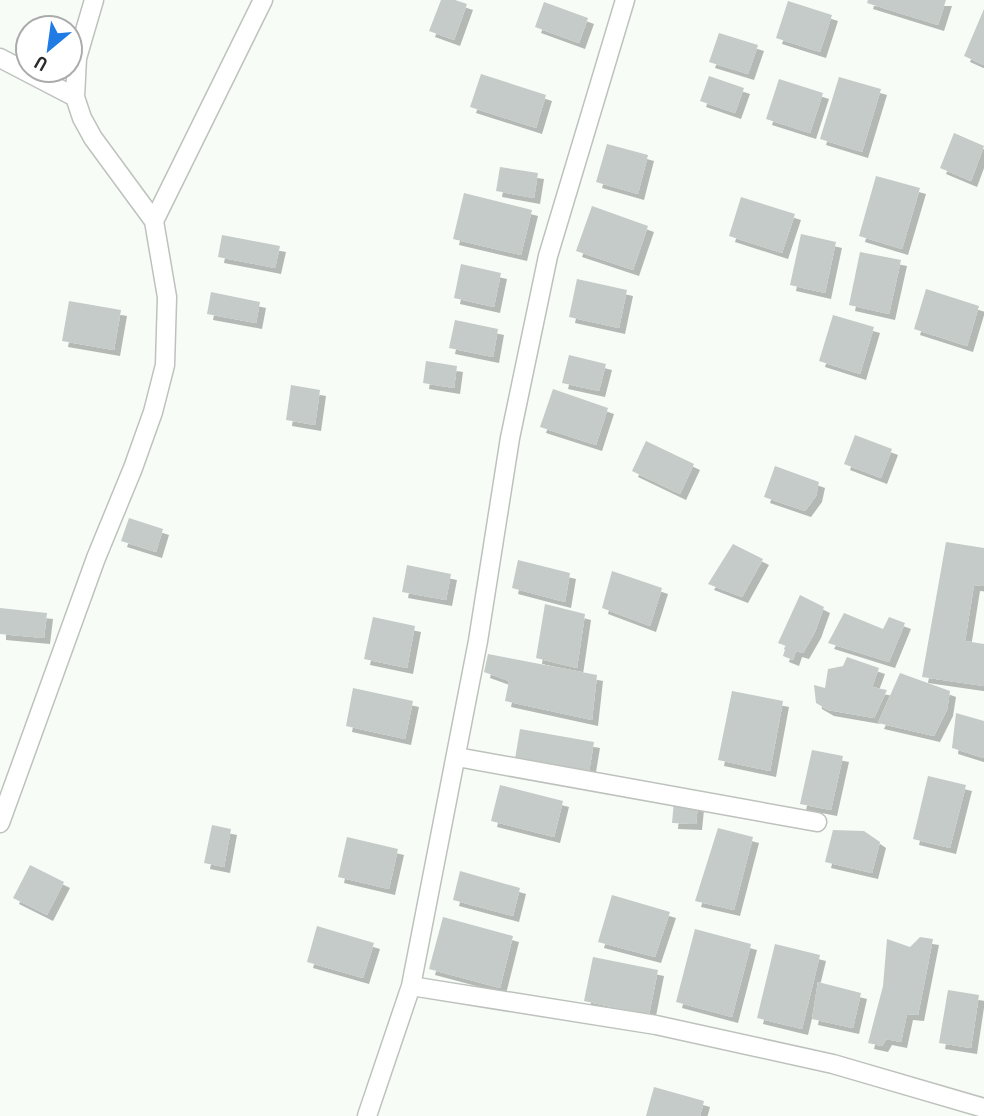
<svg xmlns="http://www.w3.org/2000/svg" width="984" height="1116" font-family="'Archivo Narrow',sans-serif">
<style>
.building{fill:#c4cbc8;filter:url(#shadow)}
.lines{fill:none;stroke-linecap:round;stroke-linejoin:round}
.street-casing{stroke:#bdc2bd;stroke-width:21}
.street{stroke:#fff;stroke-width:18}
</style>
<defs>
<filter id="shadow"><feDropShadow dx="6" dy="6" stdDeviation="0" flood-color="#0004"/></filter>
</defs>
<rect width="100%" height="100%" fill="#f7fcf7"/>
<path class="building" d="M441,0H455L467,4L454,40L429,31Z
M868,0H946L938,25L867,3Z
M788,1L832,15L820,52L776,38Z
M544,2L588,18L579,43L535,27Z
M984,9V65L964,56Z
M719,33L758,45L748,74L709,62Z
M481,74L546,95L536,128L470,107Z
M709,76L744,88L735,113L700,101Z
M839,77L881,89L862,152L820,139Z
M779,79L823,93L810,133L766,119Z
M954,133L984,146L971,181L940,168Z
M607,144L648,155L638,194L596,182Z
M500,167L538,173L534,198L496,191Z
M876,176L920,188L902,249L859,236Z
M464,193L532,210L521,255L453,239Z
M741,197L795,214L782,253L729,236Z
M592,206L648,226L633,270L576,251Z
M801,234L836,242L825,293L790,285Z
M222,235L280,246L275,268L218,257Z
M860,252L901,260L889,314L849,305Z
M461,264L501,273L494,307L454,298Z
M577,279L627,290L619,328L569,317Z
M926,289L979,306L967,346L914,329Z
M211,292L260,302L256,323L207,314Z
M69,301L121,310L114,350L62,341Z
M833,315L874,327L860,374L819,361Z
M455,320L498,329L493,357L449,348Z
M569,355L606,364L599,391L562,383Z
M426,361L457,366L454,388L423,383Z
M291,385L320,390L315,425L286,420Z
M553,389L608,408L596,445L540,427Z
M855,435L892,449L881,478L844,464Z
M646,441L694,464L680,494L632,471Z
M775,466L819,482L816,496L805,511L764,497Z
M129,518L163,529L156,552L121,541Z
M946,542L984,548V586L974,585L965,641L984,644V686L922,677Z
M733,544L763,559L742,597L708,584Z
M518,560L570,573L565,602L512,588Z
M407,565L451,574L446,600L402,592Z
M612,571L662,588L650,626L602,608Z
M800,595L824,607L815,632L803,653L796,651L793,660L783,656L786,646L778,643Z
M545,604L585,614L577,668L536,658Z
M0,608L47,613L44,638L0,634Z
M844,613L883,629L889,617L905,623L889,662L828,643Z
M373,617L415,626L407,668L364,659Z
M488,654L597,675L592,720L505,701L509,681L484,672Z
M847,657L879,668L872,687L887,690L874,718L828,710L816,703L814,685L825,688L828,669L843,666Z
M900,673L950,691L947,710L934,736L878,723Z
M353,688L413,701L405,739L346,726Z
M732,691L783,701L770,771L718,760Z
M956,713L984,721V758L952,748Z
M520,729L594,742L589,772L515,759Z
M812,750L843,756L831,810L800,804Z
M928,776L966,785L950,848L913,839Z
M500,785L563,801L554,837L491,821Z
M674,801L698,804L696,824L672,823Z
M212,825L231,829L224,867L204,863Z
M718,828L753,837L734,910L695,901Z
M833,830L864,831L880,842L872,873L825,862Z
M347,837L398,849L389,889L338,877Z
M30,865L64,882L47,915L13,898Z
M460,871L520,888L513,916L453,900Z
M612,895L670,912L655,957L598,942Z
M443,917L513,936L500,988L429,969Z
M317,926L374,943L363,978L307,962Z
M695,929L751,944L732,1017L676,1002Z
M920,937L933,939L918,1015L907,1014L901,1042L886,1039L882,1046L868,1043L883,986L887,939L910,947Z
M775,944L820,955L802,1029L757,1018Z
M593,957L658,970L649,1015L584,1001Z
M818,982L861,993L853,1028L812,1019Z
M948,990L979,995L971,1048L939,1043Z
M654,1087L704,1101L700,1116H646Z"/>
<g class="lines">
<g class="street-casing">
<path id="street" d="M0,58L75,97
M154,221L263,0
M457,757L817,822
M0,823L96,558L133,468L153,412L165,365L167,297L154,221L93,138L82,118L75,97L77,58L94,0
M411,986L656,1025L833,1064L984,1108
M367,1116L411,986L478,641L510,438L548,256L625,0"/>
</g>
<use href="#street" class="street"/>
</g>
<g transform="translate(49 49) rotate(209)"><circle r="33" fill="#ffffff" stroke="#aaabaa" stroke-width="2"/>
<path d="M0-5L12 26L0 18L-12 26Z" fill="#207be5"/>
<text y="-10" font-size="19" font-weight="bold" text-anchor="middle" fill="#2a2c2a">U</text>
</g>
</svg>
